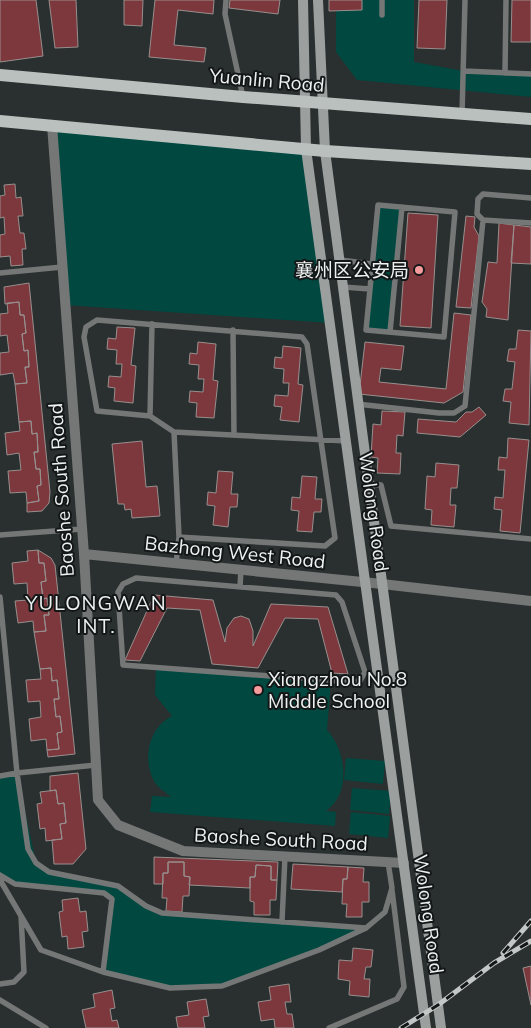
<svg xmlns="http://www.w3.org/2000/svg" width="531" height="1028" font-family="Mulish,'Noto Sans SC',sans-serif">
<style>
.green{fill:#004840}
.building{fill:#7d383d;stroke:#978f8e}
.lines{fill:none;stroke-linecap:round;stroke-linejoin:round}
.lane{stroke:#747776;stroke-width:5.5}
.street{stroke:#747776;stroke-width:10}
.secondary{stroke:#9ba09f;stroke-width:10}
.primary{stroke:#b9c0be;stroke-width:12}
.rail-casing{stroke:#c3c7c6;stroke-width:5}
.rail{stroke:#141717;stroke-width:3;stroke-dasharray:9;stroke-linecap:butt}
.poi-dot{fill:#f59b9d;stroke:#141717;stroke-width:2}
.labels{text-anchor:middle;stroke-width:4;stroke-linejoin:round;paint-order:stroke}
.street-label{font-size:19px;fill:#edf1f0;stroke:#141717}
.poi-label{font-size:19px;fill:#edf1f0;stroke:#141717;text-anchor:end}
.neighbourhood-label{font-size:20px;letter-spacing:1px;fill:#edf1f0;stroke:#141717}
</style>
<rect width="100%" height="100%" fill="#2a302f"/>
<path class="green" d="M362,0H414V62L464,71L531,74V97L357,80L336,52V10Z
M52,125L306,149L330,323L65,305Z
M378,205L402,207L390,332L366,330Z
M156,667L331,681L327,730C346,750 352,793 326,811L336,812L335,826L150,812L152,796L171,797C165,792 157,787 154,781C142,759 149,727 172,716L155,695Z
M346,758L385,761L383,784L344,780Z
M17,773L36,863L49,872L118,886L162,913L366,928L319,950L222,986L170,988L103,972L112,899L104,893L15,884L0,875V776Z
M352,788L391,791L389,814L350,810Z
M351,812L390,816L388,838L349,834Z"/>
<path class="building" d="M0,0H36L43,56L0,62Z
M49,0H76L78,47L55,48Z
M124,0H143L142,26L124,25Z
M155,0H214L213,14L178,10L174,45L206,48L204,62L149,57Z
M230,0H280L278,14L229,8Z
M329,0H362V10L329,11Z
M419,0H447L445,49L417,48Z
M512,0H531V42H511Z
M15,184L16,198L21,197L23,216H18L20,233H24L26,249H22L23,265L11,266L10,256L0,257V235L5,234L4,217L0,218V196L5,195L4,185Z
M408,213L438,215L431,328L400,326Z
M466,216L475,217L474,227L479,236L471,308L456,307Z
M499,223L514,225L508,320L486,317L487,309L482,302L488,262L497,263Z
M514,225L531,227V264L511,263Z
M29,283L50,492L49,503L42,511L27,512V503L39,501L37,486L41,485L40,469H36L34,452H38L37,433L32,434L31,421L19,422L15,384L27,383L25,367H29L28,350L24,351L22,334L26,333L24,315H20L19,302L5,304L4,287Z
M19,302L20,315H24L26,333L22,334L24,351L28,350L29,367H25L27,383L15,384L13,373L0,375V353L9,352L7,335L0,336V314L8,313L7,303Z
M454,313L471,315L463,392L444,403L359,394L365,342L404,346L401,370L381,368L379,382L446,389Z
M117,327L135,328L131,365L136,366L133,403L114,401L115,388L108,387L109,376L121,377L122,364H116L117,350L107,349L108,338L116,339Z
M518,330L531,331L529,425L509,423L511,402L503,401L505,389H512L515,362L507,361L509,349H516Z
M198,342L216,344L213,380L218,381L214,418L196,417L197,403L189,402L190,391L203,392L204,379H198L199,365L189,364L190,353L197,354Z
M283,346L301,348L298,384L303,385L299,422L280,420L282,407L274,406L275,395L288,396L289,383H283L284,369L274,368L275,357L282,358Z
M479,407L486,415L460,437L417,433L418,419L456,422L466,412H472Z
M382,411L405,412L403,436L397,435L396,453H401L400,474L377,473L378,458L371,457L373,424L381,425Z
M31,421L32,434L37,433L38,452H34L36,469H40L41,485L37,486L39,501L27,503L26,492L10,493L8,471L21,470L19,453L7,455L5,433L20,431L19,422Z
M508,438L529,440L520,533L500,531L502,510L494,509L495,497L503,498L505,470H498L499,457L507,458Z
M142,441L146,487L157,486L160,516L132,518L131,509L125,510L124,504H118L112,444Z
M436,463L459,465L457,488H451L450,505H456L454,527L431,525L432,510L425,509L427,476L435,477Z
M218,471L233,472L231,494H238L237,507H230L228,527L213,525L215,506L207,505L208,492L216,493Z
M302,476L317,477L315,499H322L321,512H314L312,532L297,531L299,511L291,510L292,497L300,498Z
M38,550L39,563H44L46,581L41,582L43,599L47,598L49,615H44L46,631L34,632L33,621L18,623L15,601L28,600L27,583L14,584L12,563L28,561L27,551Z
M38,550L51,558L55,565L75,754L48,757L47,750L59,749L57,733L62,732L60,716L56,717L54,699H59L57,680L52,681L51,668L40,669L34,632L46,631L44,615H49L47,598L43,599L41,582L46,581L44,563H39Z
M154,595L213,600L225,642L227,628L234,618L241,616L249,619L253,631V646L271,604L328,607L348,674L332,673L318,619L285,618L258,668L212,664L200,610L167,608L140,661L125,660Z
M51,668L52,681L57,680L59,699H54L56,717L60,716L62,732L57,733L59,749L47,750L46,739L31,741L29,719L41,717L40,701L28,702L26,680L41,679L40,669Z
M78,773L86,849L73,864H54L52,840L62,839L60,824L66,823L64,803L58,804L56,790L50,791V776Z
M56,790L58,804L64,803L66,823L60,824L62,839L46,841L45,828L40,829L37,804L42,803L40,792Z
M154,857L278,862L277,880H271V866L256,865L255,877H250V888L189,885L190,877L184,876V862H168V873H163V884H154Z
M168,862H184V876L190,877L189,896H183L182,912L166,911L167,898H162L163,873H168Z
M293,864L348,867L347,879H343L342,892L291,889Z
M256,865L271,866V880H277L276,900H270V915H254V902L250,901V877H255Z
M348,867L364,868L363,882H369V902H362V917H346L347,904H342L343,879H347Z
M78,898L80,912L86,911L88,931L82,932L84,947L68,949L67,936L62,937L59,912L63,911L62,900Z
M353,948L373,950L371,967H366L364,979H370L369,997L349,995L350,981L338,979L339,960L352,961Z
M531,966V1005L523,968Z
M289,984L291,1002H285L287,1014H292L294,1028H275L274,1019L261,1021L258,1002L271,1000L269,987Z
M112,990L115,1008L110,1009L112,1021L117,1020L119,1028H86L82,1010L95,1007L93,994Z
M206,999L209,1016L203,1017L205,1028H178L176,1017L189,1015L187,1002Z"/>
<g class="lines">
<path class="lane" d="M226,0L225,14L243,97
M382,0V15
M464,71L531,74
M505,73L506,0
M462,115L465,0
M531,198L483,194L478,199L477,214L483,220L531,223
M340,260L372,264
M0,273L62,267
M343,287L370,289L366,330L444,337L455,212L378,205L370,289
M233,330L234,435
M390,332L402,207
M357,404L439,413H454L465,406L483,220
M150,416L152,324
M174,432L179,537L176,564
M368,484L381,485L391,526L531,539
M0,535L82,529
M179,537L325,546L335,538L307,344L302,337L97,320L86,327L84,337L97,411L150,416L174,432L347,441
M136,578L336,595L342,602L365,672L360,681L351,682L123,665L118,592L123,584Z
M240,587L241,570
M0,597L17,773L0,776
M96,765L17,773L28,849L36,863L49,872L118,886L146,906L162,913L366,928
M0,875L15,884L104,893L112,899L103,972
M0,880L41,950L103,972L170,988L222,986L319,950L366,928L385,912L392,888L388,862
M282,922L285,856
M0,984L14,982L24,972L21,916
M0,1000L46,1028
M329,1028L397,999L404,987L392,890"/>
<path class="street" d="M52,125L84,554L98,800L118,825L183,851L404,863
M84,554L382,584L531,601"/>
<path class="secondary" d="M303,0L306,149L426,1028
M318,0L325,151L441,1028"/>
<path class="primary" d="M0,75L243,97L531,119
M0,121L325,151L531,164"/>
<g class="rail-casing">
<path id="rail" d="M503,953L531,921
M401,1028L438,1005L494,963L531,941"/>
</g>
<use href="#rail" class="rail"/>
</g>
<g class="poi-dot">
<circle cx="419" cy="270" r="5"/>
<circle cx="258" cy="690" r="5"/>
</g>
<g class="labels">
<g class="street-label">
<text transform="translate(267 80) rotate(5)" y="7">Yuanlin Road</text>
<text transform="translate(61 490) rotate(-94)" y="7">Baoshe South Road</text>
<text transform="translate(374 512) rotate(82)" y="7">Wolong Road</text>
<text transform="translate(235 552) rotate(6)" y="7">Bazhong West Road</text>
<text transform="translate(281 839) rotate(3)" y="7">Baoshe South Road</text>
<text transform="translate(429 914) rotate(82)" y="7">Wolong Road</text>
</g>
<g class="poi-label">
<text x="409" y="277">襄州区公安局</text>
<text x="268" y="686" text-anchor="start">Xiangzhou No.8<tspan x="268" dy="22">Middle School</tspan></text>
</g>
<g class="neighbourhood-label">
<text x="96" y="610">YULONGWAN<tspan x="96" dy="23">INT.</tspan></text>
</g>
</g>
</svg>
